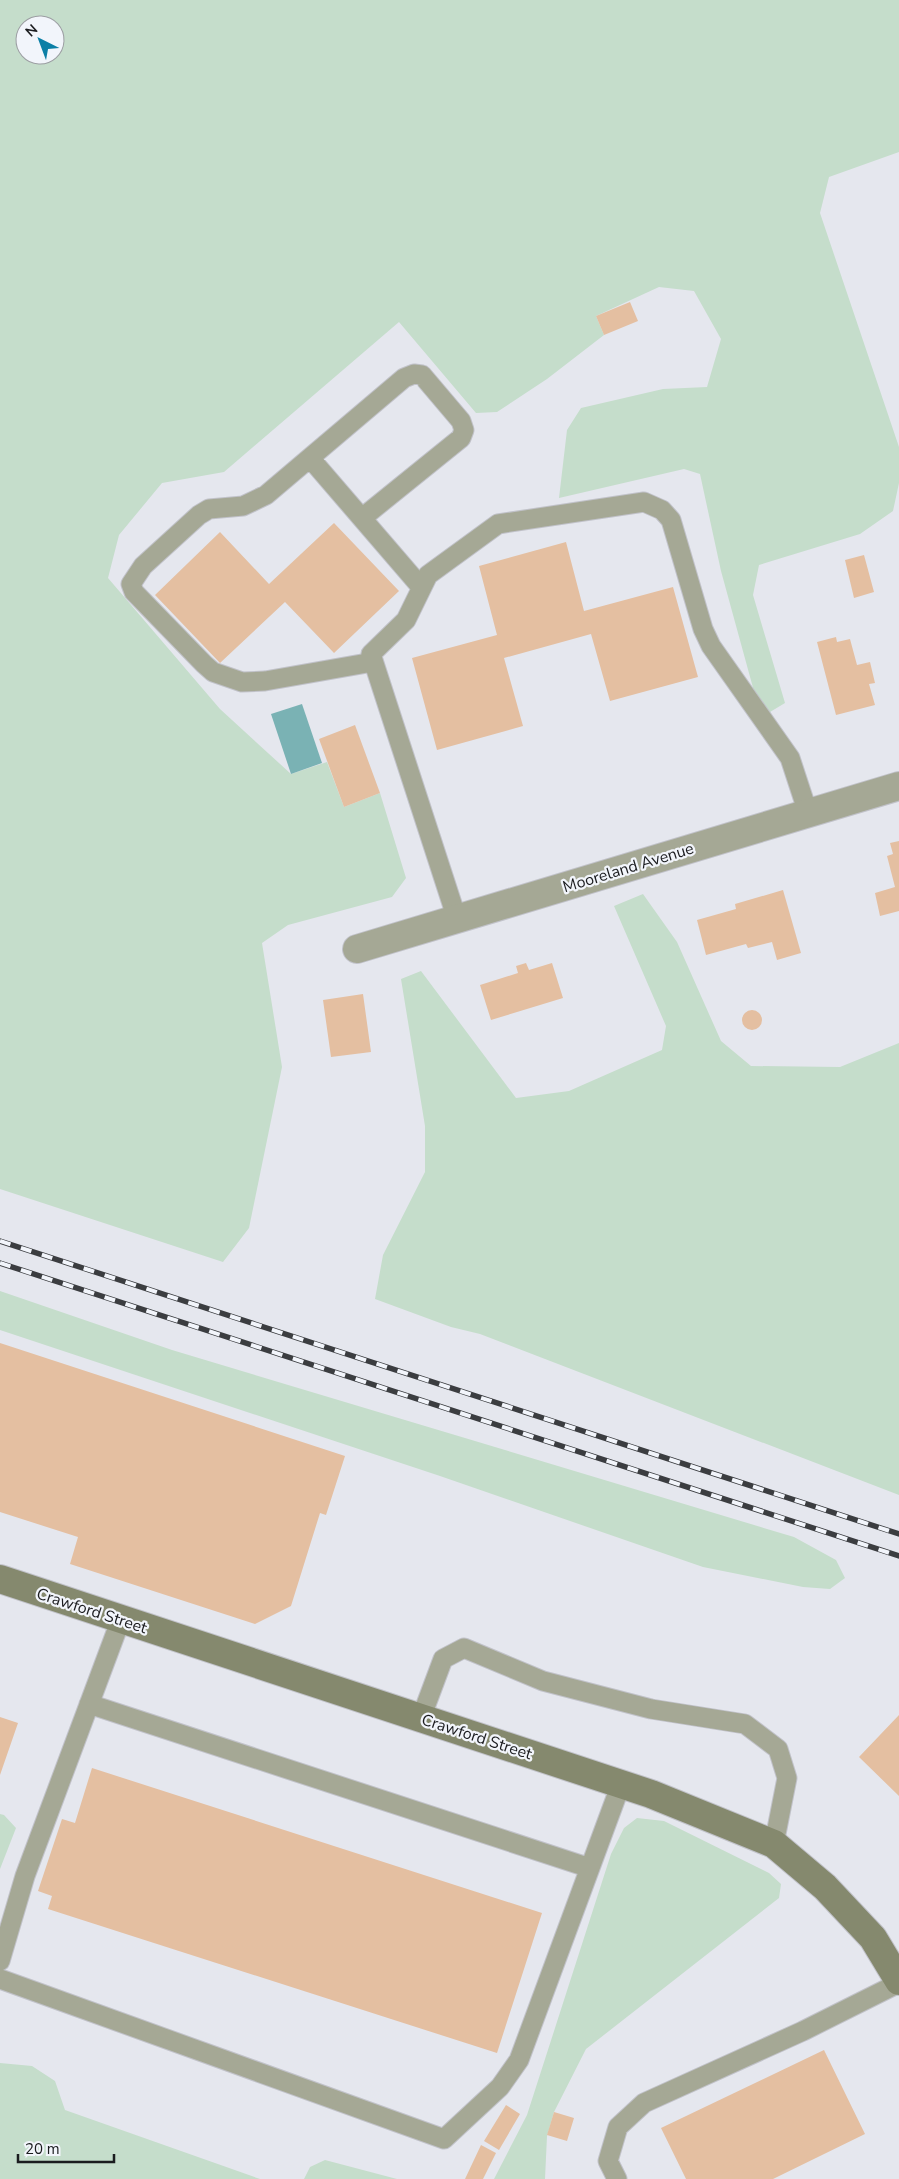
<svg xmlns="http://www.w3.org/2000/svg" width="899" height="2179" font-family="'Nunito Sans',sans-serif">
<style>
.green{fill:#c5ddcb;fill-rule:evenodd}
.water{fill:#7ab2b4}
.building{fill:#e4bfa1}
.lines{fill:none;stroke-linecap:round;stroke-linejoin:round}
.lane-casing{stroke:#c1c2c9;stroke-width:21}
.street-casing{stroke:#c1c2c9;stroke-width:30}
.secondary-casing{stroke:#c1c2c9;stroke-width:30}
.lane{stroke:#a5a895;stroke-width:19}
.street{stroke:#a5a895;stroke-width:28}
.secondary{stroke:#85896e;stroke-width:28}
.rail-casing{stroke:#3b3d40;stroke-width:5.5}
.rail{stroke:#f2f5fb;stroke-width:4;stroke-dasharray:11;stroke-linecap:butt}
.labels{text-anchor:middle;stroke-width:4.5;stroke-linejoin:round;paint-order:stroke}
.street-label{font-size:16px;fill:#1b1c1f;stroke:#f2f5fb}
</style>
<rect width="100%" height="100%" fill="#e5e7ee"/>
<path class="green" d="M0,0H899V152L829,177L820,213L899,447V483L893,511L860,534L759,565L753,595L785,703L770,712L755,695L721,571L700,474L684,469L559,498L567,430L581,408L663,389L707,387L721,339L694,291L659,287L596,316L604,335L547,379L497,412L476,413L399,322L224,472L162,483L119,535L108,578L220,709L291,774L327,762L344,807L380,793L406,878L392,897L288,925L262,943L282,1067L249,1228L223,1262L0,1189ZM25,25H55V55H25Z
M643,894L677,942L721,1041L751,1066L840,1067L899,1043V1495L480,1334L451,1327L375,1299L383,1255L425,1172V1126L401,979L421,971L516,1098L569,1091L662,1050L666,1026L614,906Z
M0,1291L172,1350L794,1537L836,1560L845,1578L830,1589L803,1587L703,1567L440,1476L0,1330Z
M0,1814L4,1815L16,1828L0,1869Z
M637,1818L664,1821L769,1873L781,1884L779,1898L586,2049L554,2112L547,2136L545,2179H494L527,2115L611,1854L624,1828Z
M0,2063L32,2066L55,2081L65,2110L260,2179H0Z
M325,2160L397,2179H304L310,2167Z"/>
<path class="water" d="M302,704L322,763L291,774L271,714Z"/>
<path class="building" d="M630,302L638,321L604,335L596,316Z
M334,523L399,591L334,653L285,602L220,663L155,595L220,532L269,584Z
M566,542L584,611L673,587L698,677L610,701L591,634L504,658L523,726L437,750L412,658L497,635L479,566Z
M864,555L874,592L854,598L845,560Z
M836,637L837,642L850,639L857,665L870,662L875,683L869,684L875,705L836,715L817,642Z
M355,725L380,793L344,807L319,739Z
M899,841V911L880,916L875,893L895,887L887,856L893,854L890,843Z
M783,890L801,953L777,960L772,942L748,948L746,944L706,955L697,920L736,909L735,904Z
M526,963L529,970L552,963L563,998L491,1020L480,985L518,973L516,966Z
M363,994L371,1052L331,1057L323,1000Z
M742 1020a10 10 0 1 1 20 0a10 10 0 1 1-20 0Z
M0,1343L345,1456L326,1515L320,1513L291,1606L255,1624L70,1564L78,1537L0,1512Z
M899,1715V1796L859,1757Z
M0,1717L18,1723L0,1775Z
M92,1768L542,1913L497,2053L48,1909L52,1896L38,1891L62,1819L75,1823Z
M824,2050L865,2134L773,2179H686L661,2128Z
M506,2105L520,2114L499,2150L484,2141Z
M554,2112L574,2118L567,2141L547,2135Z
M481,2145L496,2153L483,2179H465Z"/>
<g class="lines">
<g class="lane-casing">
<path id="lane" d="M310,458L421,587
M362,518L461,438L464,430L461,421L422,375L414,374L404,378L266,495L243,506L209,509L199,515L143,566L131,584L134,592L204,664L213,672L242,682L265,681L373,662
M457,919L371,654L406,620L428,575L498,524L644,502L662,510L671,520L703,629L711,646L790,758L808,813
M89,1704L590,1868
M421,1718L443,1659L464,1648L543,1681L651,1709L745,1724L778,1749L787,1778L774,1844
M0,1961L25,1876L121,1619
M0,1979L444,2139L500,2087L519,2060L621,1784
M617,2179L608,2161L618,2127L644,2103L803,2031L899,1983"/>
</g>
<g class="street-casing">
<path id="street" d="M357,949L899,786"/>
</g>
<g class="secondary-casing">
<path id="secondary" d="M0,1579L651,1794L774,1844L825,1887L873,1938L899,1981"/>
</g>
<use href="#lane" class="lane"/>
<use href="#street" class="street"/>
<use href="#secondary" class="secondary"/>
<g class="rail-casing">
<path id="rail" d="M0,1241L899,1534
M0,1263L899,1556"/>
</g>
<use href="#rail" class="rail"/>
</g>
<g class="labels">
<g class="street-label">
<text transform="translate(628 867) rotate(-17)" y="6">Mooreland Avenue</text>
<text transform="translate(92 1610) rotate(18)" y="6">Crawford Street</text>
<text transform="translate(477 1736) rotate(18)" y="6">Crawford Street</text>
</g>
</g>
<g transform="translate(40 40) rotate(318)"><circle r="24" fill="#f2f5fb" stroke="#9c9ea3"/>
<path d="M0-4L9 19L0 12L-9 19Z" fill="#0b7fa6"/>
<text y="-8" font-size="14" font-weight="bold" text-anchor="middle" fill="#1b1c1f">N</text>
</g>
<path d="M18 2154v8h96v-8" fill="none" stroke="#1b1c1f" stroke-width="2.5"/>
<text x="25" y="2154" font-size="15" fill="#1b1c1f" stroke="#f2f5fb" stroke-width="4" paint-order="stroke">20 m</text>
</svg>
